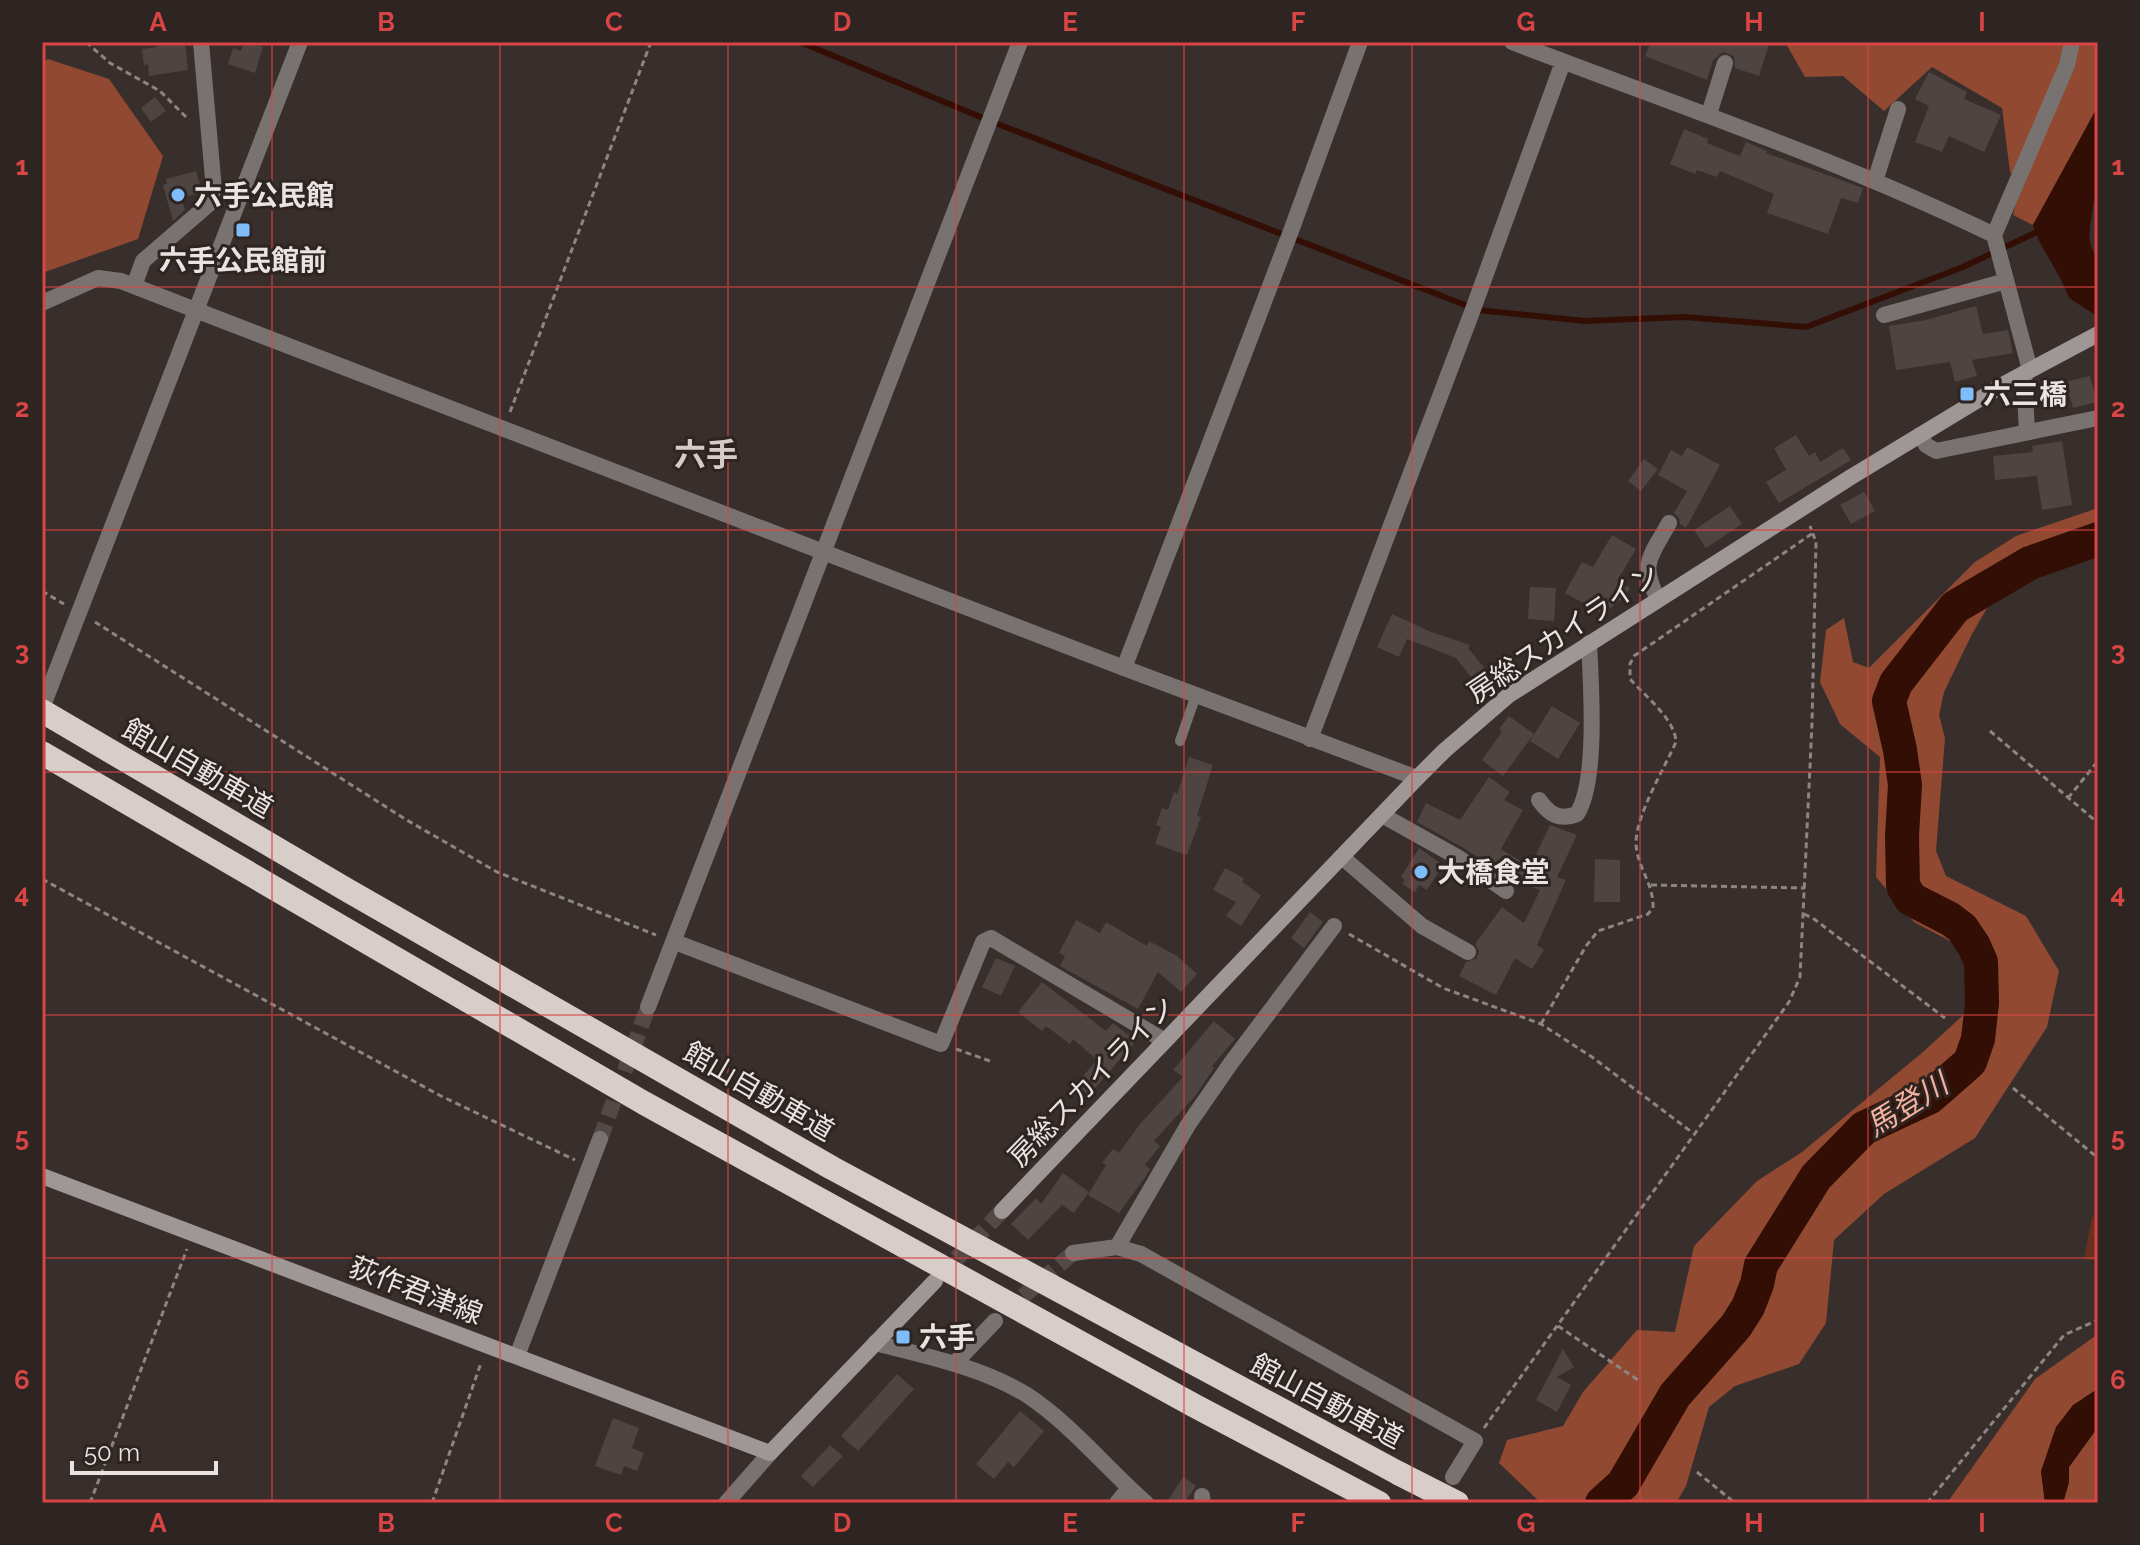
<svg xmlns="http://www.w3.org/2000/svg" width="2140" height="1545" font-family="Raleway,'Noto Sans JP',sans-serif">
<style>
.green{fill:#68311f}
.forest{fill:#924932}
.water{fill:#330e04}
.lines{fill:none;stroke-linecap:round;stroke-linejoin:round}
.stream{stroke:#330e04;stroke-width:6}
.river{stroke:#330e04;stroke-width:34}
.building{fill:#4e4441}
.minor-tunnel{stroke:#534a47;stroke-width:16;stroke-dasharray:16 8;stroke-linecap:butt}
.secondary-tunnel{stroke:#534a47;stroke-width:16;stroke-dasharray:16 8;stroke-linecap:butt}
.path{stroke:#8c8582;stroke-width:3;stroke-dasharray:6 4;stroke-linecap:butt}
.service{stroke:#787371;stroke-width:10}
.minor{stroke:#787371;stroke-width:16}
.tertiary{stroke:#787371;stroke-width:16}
.secondary{stroke:#9f9795;stroke-width:16}
.motorway{stroke:#d9cdc9;stroke-width:24}
.motorway-bridge{stroke:#d9cdc9;stroke-width:24}
.grid{fill:none;stroke:#d94444;stroke-width:2;stroke-opacity:0.55}
.poi-dot{fill:#7ebdf9;stroke:#2e2522;stroke-width:3}
.labels{text-anchor:middle;stroke-width:6;stroke-linejoin:round;paint-order:stroke}
.poi-label{font-size:28px;font-weight:bold;fill:#e9e3e1;stroke:#2e2522;text-anchor:start}
.street-label{font-size:28px;fill:#e9e3e1;stroke:#2e2522}
.water-label{font-size:30px;font-style:italic;fill:#f3b29e;stroke:#2e2522}
.quarter-label{font-size:32px;font-weight:bold;fill:#d7cbc7;stroke:#2e2522}
.neatline{fill:none;stroke:#d94444;stroke-width:3}
.grid-label{font-size:26px;text-anchor:middle;font-weight:bold;fill:#d94444}
</style>
<rect width="100%" height="100%" fill="#382f2c"/>
<path class="green" d="M2092,1217L2098,1218V1261L2084,1259Z"/>
<path class="forest" d="M1785,42H2098V106L2033,225L2013,215L2021,182L2010,172L2002,108L1932,67L1884,111L1843,76L1805,77Z
M48,59L109,79L163,156L138,239L42,273V63Z
M2098,508V526L2009,570L1972,634L1944,692L1939,715L1945,738L1936,851L1946,876L2026,916L2059,971L2047,1027L1975,1138L1884,1194L1834,1240L1826,1323L1799,1364L1735,1386L1709,1407L1686,1486L1676,1503H1541L1499,1463L1507,1440L1563,1426L1583,1392L1637,1330L1675,1332L1694,1246L1757,1181L1802,1152L1923,1052L1983,997L1969,951L1914,922L1876,877L1880,757L1840,724L1820,682L1826,630L1844,618L1853,662L1869,668L1975,562L2016,536Z
M2098,1334V1389L2083,1398L2041,1471L2045,1503H1947L2035,1379Z
M2098,1427V1503H2063L2069,1482V1467Z"/>
<path class="water" d="M2098,106V188C2093,195 2095,198 2093,206C2091,224 2084,242 2098,258L2097,316L2069,298C2060,272 2041,251 2033,225Z
M2098,1389V1427L2069,1467V1482L2063,1503H2045L2041,1471L2056,1427L2073,1405Z"/>
<g class="lines">
<path class="stream" d="M800,42L990,121L1478,310L1585,321L1685,317L1806,327L1963,267L2041,230"/>
<path class="river" d="M1602,1503L1623,1484L1675,1395L1736,1326L1748,1307L1757,1284L1761,1265L1816,1177L1864,1128L1930,1097L1970,1062L1978,1039L1982,1003L1981,962L1974,946L1962,928L1950,919L1911,899L1903,886L1902,836L1905,785L1900,750L1889,701L1896,683L1955,607L2030,563L2098,539"/>
</g>
<path class="building" d="M157,42H185L188,70L149,76L148,64L144,65L142,49L157,47Z
M244,42L263,47L255,73L228,64L233,48L241,51Z
M1651,42H1770L1759,76L1735,68L1734,56L1723,52L1713,60L1707,80L1645,56Z
M1929,72L1967,92L1964,99L2001,115L1984,152L1949,136L1942,152L1915,142L1929,106L1915,99Z
M155,97L166,111L151,122L141,108Z
M1684,129L1708,139L1707,143L1740,156L1746,142L1767,151L1766,153L1863,188L1858,203L1841,198L1828,234L1767,213L1774,194L1720,171L1717,177L1697,170L1695,174L1670,164Z
M196,171L202,192L181,198L185,210L173,221L163,185L167,184L166,179Z
M1976,306L1983,334L2008,330L2013,353L1972,360L1977,376L1955,382L1950,362L1896,370L1889,326L1926,320Z
M2090,376L2097,402L2073,408L2066,382Z
M1796,435L1809,456L1815,452L1820,462L1843,448L1851,460L1779,503L1766,482L1786,470L1774,448Z
M2062,441L2072,505L2042,510L2037,476L1995,480L1993,456L2033,452L2032,446Z
M1687,447L1720,465L1686,528L1680,524L1679,518L1674,513L1687,491L1658,475L1671,450L1682,456Z
M1644,459L1658,469L1641,491L1628,481Z
M1864,492L1875,511L1851,524L1840,505Z
M1730,506L1742,524L1706,548L1694,530Z
M1612,535L1636,549L1617,581L1630,588L1625,596L1607,611L1600,612L1565,593L1582,562L1593,567Z
M1530,587L1556,588L1554,621L1528,619Z
M1392,614L1431,632L1470,645L1468,648L1492,677L1479,687L1456,658L1407,639L1399,657L1377,647Z
M1552,706L1580,723L1558,759L1530,741Z
M1509,716L1534,734L1503,776L1482,760L1502,732L1499,729Z
M1189,757L1213,765L1197,816L1201,817L1187,855L1155,844L1161,827L1156,825L1162,808L1168,810L1174,792L1177,794Z
M1489,777L1510,792L1504,800L1523,810L1501,849L1530,867L1550,825L1577,835L1557,877L1566,880L1537,945L1544,950L1532,969L1515,958L1496,995L1459,976L1466,962L1477,958L1479,951L1475,944L1502,907L1524,923L1540,890L1509,878L1464,848L1417,822L1426,803L1460,820Z
M1419,848L1443,865L1427,890L1419,885L1415,892L1402,884L1405,880L1401,877Z
M1595,859L1620,860V902H1594Z
M1225,868L1244,878L1242,882L1261,895L1241,926L1226,916L1236,902L1213,890Z
M1310,912L1323,922L1304,948L1291,938Z
M1076,920L1100,933L1106,922L1147,946L1149,941L1177,956L1197,974L1181,992L1158,972L1138,1009L1060,966L1065,956L1059,953Z
M996,958L1015,966L1001,996L982,987Z
M1042,982L1106,1031L1113,1023L1136,1041L1089,1095L1076,1084L1097,1060L1073,1039L1070,1044L1046,1026L1042,1031L1018,1012Z
M1214,1021L1235,1039L1212,1066L1214,1068L1195,1096L1154,1141L1160,1146L1145,1165L1150,1169L1146,1176L1119,1213L1088,1195L1106,1165L1102,1163L1113,1149L1119,1153L1140,1124L1183,1077L1173,1070Z
M1063,1173L1089,1192L1074,1213L1062,1205L1028,1240L1011,1224L1036,1198L1041,1204Z
M1563,1349L1574,1367L1557,1377L1571,1385L1557,1412L1536,1400Z
M897,1374L914,1389L858,1451L841,1436Z
M1020,1411L1044,1431L1014,1467L1008,1462L994,1479L976,1464Z
M613,1418L639,1428L632,1448L644,1453L637,1471L624,1466L621,1475L595,1466Z
M830,1445L843,1456L813,1487L801,1476Z
M1183,1477L1196,1486L1184,1503H1166Z"/>
<g class="lines">
<path class="minor-tunnel" d="M600,1139L648,1007
M1005,1312L1073,1253"/>
<path class="secondary-tunnel" d="M940,1276L1002,1211"/>
<path class="path" d="M86,42L110,63L160,91L189,120
M510,412L651,42
M42,591L64,604
M95,622L405,819L497,872L656,935
M1990,731L2098,823
M2068,798L2098,761
M42,879L441,1096L575,1160
M1651,885L1805,888
M1804,914L1814,919L1945,1018
M1349,934L1443,988L1541,1024L1592,1057L1693,1133
M1541,1024L1586,946L1598,931L1648,914L1653,908C1654,883 1636,866 1636,842C1637,813 1664,769 1676,742C1675,719 1645,696 1630,679V664L1634,656L1813,533
M956,1049L990,1061
M2013,1088L2098,1158
M1558,1326L1641,1382
M1484,1428L1789,1002L1800,977L1812,724L1816,542L1810,526
M1697,1472L1735,1503
M90,1503L187,1249
M432,1503L481,1363
M1927,1503L2064,1335L2098,1320"/>
<path class="service" d="M1180,741L1196,695"/>
<path class="minor" d="M1512,42C1674,104 1837,159 1994,235L2030,370
M1709,114L1725,63
M1875,181L1898,109
M1994,235L2067,65L2072,42
M134,286L143,261L209,204L214,190L201,42
M42,303L98,278L121,281L198,311
M1884,315L2006,281
M2024,373L2027,432
M1920,435L1926,445L1936,451L2098,418
M1658,599C1639,563 1651,556 1669,523
M1124,668L1291,231L1360,42
M1310,739L1472,312L1563,62
M1539,800C1549,814 1559,821 1577,814C1598,781 1591,684 1589,643
M1382,815L1459,858L1506,891
M1342,857L1422,926L1468,952
M675,942L941,1044L983,942L991,938L1165,1041
M648,1007L1020,42
M1117,1247L1188,1125L1231,1063L1334,926
M1073,1253L1117,1247L1141,1254L1475,1441L1453,1477
M875,1343C926,1356 981,1367 1027,1395C1071,1424 1106,1468 1146,1503
M517,1356L600,1139
M955,1363L995,1321
M1202,1496L1203,1503
M1117,1503L1129,1488"/>
<path class="tertiary" d="M198,311L1124,668L1417,778
M42,708L300,42
M726,1503L770,1453"/>
<path class="secondary" d="M42,1176L770,1453L935,1281
M1002,1211L1417,778L1444,751L1509,695L1851,477L2006,383L2098,334"/>
<path class="motorway" d="M42,711L347,890L832,1168L1400,1474
M42,753L644,1103L1195,1406L1379,1503"/>
<path class="motorway-bridge" d="M1400,1474L1457,1503"/>
</g>
<path class="grid" d="M272,42V1503M500,42V1503M728,42V1503M956,42V1503M1184,42V1503M1412,42V1503M1640,42V1503M1868,42V1503M42,287H2098M42,530H2098M42,772H2098M42,1015H2098M42,1258H2098"/>
<g class="poi-dot">
<circle cx="178" cy="195" r="8"/>
<rect x="235" y="222" width="16" height="16" rx="4"/>
<rect x="1959" y="386" width="16" height="16" rx="4"/>
<circle cx="1421" cy="872" r="8"/>
<rect x="895" y="1329" width="16" height="16" rx="4"/>
</g>
<g class="labels">
<g class="poi-label">
<text x="194" y="205">六手公民館</text>
<text x="243" y="270" text-anchor="middle">六手公民館前</text>
<text x="1983" y="404">六三橋</text>
<text x="1437" y="882">大橋食堂</text>
<text x="919" y="1347">六手</text>
</g>
<g class="street-label">
<text transform="translate(1563 633) rotate(-34)" y="10">房総スカイライン</text>
<text transform="translate(198 768) rotate(30)" y="10">館山自動車道</text>
<text transform="translate(1091 1081) rotate(-46)" y="10">房総スカイライン</text>
<text transform="translate(759 1091) rotate(30)" y="10">館山自動車道</text>
<text transform="translate(416 1290) rotate(21)" y="10">荻作君津線</text>
<text transform="translate(1327 1401) rotate(28)" y="10">館山自動車道</text>
</g>
<g class="water-label">
<text transform="translate(1907 1105) rotate(-32)" y="10">馬登川</text>
</g>
<g class="quarter-label">
<text x="706" y="466">六手</text>
</g>
</g>
<rect width="2140" height="1545" fill="none" stroke="#2e2522" stroke-width="88"/>
<path d="M72 1461v12h144v-12" fill="none" stroke="#e9e3e1" stroke-width="4"/>
<text x="84" y="1461" font-size="24" fill="#e9e3e1" stroke="#2e2522" stroke-width="6" paint-order="stroke">50 m</text>
<rect x="44" y="44" width="2052" height="1457" class="neatline"/>
<g class="grid-label">
<text x="158" y="31">A</text>
<text x="386" y="31">B</text>
<text x="614" y="31">C</text>
<text x="842" y="31">D</text>
<text x="1070" y="31">E</text>
<text x="1298" y="31">F</text>
<text x="1526" y="31">G</text>
<text x="1754" y="31">H</text>
<text x="1982" y="31">I</text>
<text x="22" y="175">1</text>
<text x="2118" y="175">1</text>
<text x="22" y="417">2</text>
<text x="2118" y="417">2</text>
<text x="22" y="660">3</text>
<text x="2118" y="660">3</text>
<text x="22" y="903">4</text>
<text x="2118" y="903">4</text>
<text x="22" y="1146">5</text>
<text x="2118" y="1146">5</text>
<text x="22" y="1389">6</text>
<text x="2118" y="1389">6</text>
<text x="158" y="1532">A</text>
<text x="386" y="1532">B</text>
<text x="614" y="1532">C</text>
<text x="842" y="1532">D</text>
<text x="1070" y="1532">E</text>
<text x="1298" y="1532">F</text>
<text x="1526" y="1532">G</text>
<text x="1754" y="1532">H</text>
<text x="1982" y="1532">I</text>
</g>
</svg>
